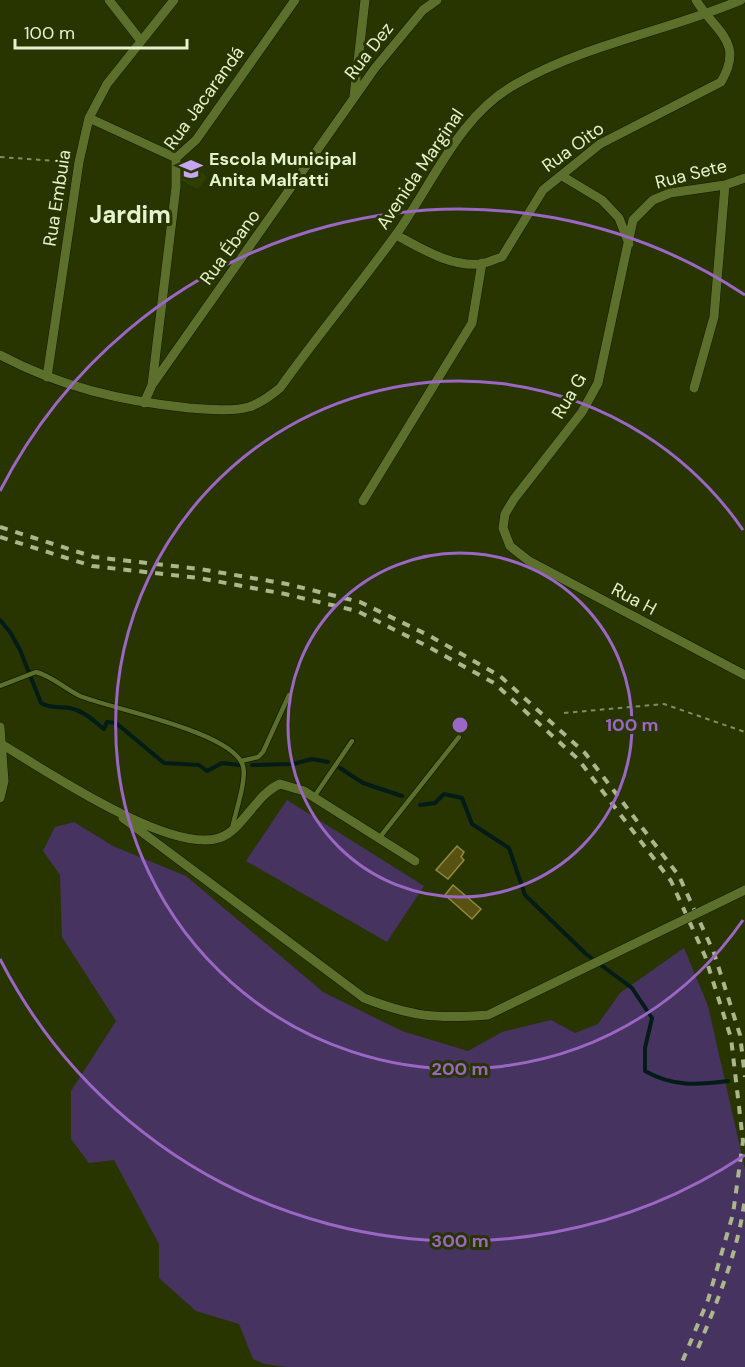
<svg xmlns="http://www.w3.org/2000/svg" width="745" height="1367" font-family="'DM Sans',sans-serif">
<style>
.built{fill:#303f00}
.green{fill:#47335f}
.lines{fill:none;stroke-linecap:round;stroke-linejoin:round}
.stream{stroke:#031c18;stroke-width:4}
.building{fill:#575112;stroke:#928a3e;stroke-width:1.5}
.service-casing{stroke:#121b00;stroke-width:6}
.minor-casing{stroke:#121b00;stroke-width:10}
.path{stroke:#818e61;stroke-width:2;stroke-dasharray:4.5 4.5;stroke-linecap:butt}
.service{stroke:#5c702b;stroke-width:4.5}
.minor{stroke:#5c702b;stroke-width:9}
.rail{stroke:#aab78d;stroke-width:4;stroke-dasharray:8 8;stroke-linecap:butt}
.minor-bridge-casing{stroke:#121b00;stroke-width:10;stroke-linecap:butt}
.minor-bridge{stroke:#5c702b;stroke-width:9}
.ring{fill:none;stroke:#9b67c4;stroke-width:3}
.labels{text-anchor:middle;stroke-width:6;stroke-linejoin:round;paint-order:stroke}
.street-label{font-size:18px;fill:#e5f2ce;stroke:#283500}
.poi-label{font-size:18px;font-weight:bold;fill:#e5f2ce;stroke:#283500;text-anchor:start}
.district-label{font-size:24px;font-weight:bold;fill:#e5f2ce;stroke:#283500}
.centre{fill:#9b67c4;stroke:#283500;stroke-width:3}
.ring-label{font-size:18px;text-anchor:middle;font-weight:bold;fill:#9b67c4;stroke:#283500;stroke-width:6;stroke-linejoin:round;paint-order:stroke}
</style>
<rect width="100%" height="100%" fill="#283500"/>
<path class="built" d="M187,162L207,177L198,189L181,180Z"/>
<path class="green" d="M287,800L424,886L387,942L246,861Z
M74,822L113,846L186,876L323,992L402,1031L468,1051L502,1032L551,1020L575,1033L598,1024L620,993L684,948L708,1006L745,1169V1367H287L265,1364L253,1359L239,1324L196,1311L159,1278V1244L114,1160L89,1163L71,1139V1091L116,1021L62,937L60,875L43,851L55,827Z"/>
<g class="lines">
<path class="stream" d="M0,620L10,632L20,650L41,703C51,709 58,706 70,708C84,711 93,720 104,729L107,722L116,723L164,763L199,765L207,771L222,763L239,765
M252,765L293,764L312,759L328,762
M340,768L363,783L402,796
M420,805L435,803L444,794L462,798L472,824L509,848L525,895L586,954L632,988L652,1018L645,1048V1071C673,1087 698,1085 728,1081"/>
</g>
<path class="building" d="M457,846L464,852L461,857L464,860L448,879L436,870Z
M453,885L481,909L472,919L445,895Z"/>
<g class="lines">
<g class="service-casing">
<path id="service" d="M0,686L36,672C52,676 65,689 80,696C112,709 234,732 243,766C247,780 235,813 232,829
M241,761L258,757L263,752L289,695
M314,797L352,741
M380,837L459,737"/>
</g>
<g class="minor-casing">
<path id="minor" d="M109,0L141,41
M354,96L365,0
M89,118L176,158
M562,176L602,200L619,218L629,244
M745,178L725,185L670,193L653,200L633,220L598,383L582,412L514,499L505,514L503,528L510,546L529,561L745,675
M396,235C421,248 450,267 480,264C487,263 495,259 502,257L543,190L600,144L721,82C745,41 715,32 696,0
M0,355C60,387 122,401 189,408C208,409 231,412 249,407C261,403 270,396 280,388C317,336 358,287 395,236C433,184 458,116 516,84C586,44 667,31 741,0
M47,377L79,162L89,118L107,84L174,0
M152,385L375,68L423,10L437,0
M694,388L714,317L725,185
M144,403L152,385L176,187V158L196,140L295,0
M363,501L472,323L482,263
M0,727L4,781L0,798
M3,745C46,771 170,854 219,838C242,831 256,794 280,784L304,791L415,861
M123,818L364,998"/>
</g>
<path class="path" d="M0,157L70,162
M564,713L664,704L745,732"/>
<use href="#service" class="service"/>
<use href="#minor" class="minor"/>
<path class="rail" d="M0,527L94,557L200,569L287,584L360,602L430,636L500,676L585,753L679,876L714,953L740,1035L745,1077
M0,537L92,566L199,578L285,594L357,611L425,645L494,683L578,759L671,881L705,956L731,1038L743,1141L733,1214L708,1300L680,1367
M698,1348C718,1300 739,1249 745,1197"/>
<g class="minor-bridge-casing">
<path id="minor-bridge" d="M364,998C413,1017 436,1019 488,1015L745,890"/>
</g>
<use href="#minor-bridge" class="minor-bridge"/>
</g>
<g class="ring">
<circle cx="460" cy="725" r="172"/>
<path d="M743 920A344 344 0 1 1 743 530"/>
<path d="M745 1155A516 516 0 0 1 0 959M0 491A516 516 0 0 1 745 295"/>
</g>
<defs>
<g id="school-bare" transform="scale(1.8)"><path d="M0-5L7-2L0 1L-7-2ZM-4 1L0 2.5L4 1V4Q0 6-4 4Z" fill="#c5a6f0" stroke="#283500" stroke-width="2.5" paint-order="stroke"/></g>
</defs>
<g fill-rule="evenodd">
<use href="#school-bare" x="191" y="169"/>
</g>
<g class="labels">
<g class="street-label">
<text transform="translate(369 51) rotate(-52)" y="6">Rua Dez</text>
<text transform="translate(204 98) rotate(-54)" y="6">Rua Jacarandá</text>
<text transform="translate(573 147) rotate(-36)" y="6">Rua Oito</text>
<text transform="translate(420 169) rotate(-56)" y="6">Avenida Marginal</text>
<text transform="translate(691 174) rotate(-14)" y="6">Rua Sete</text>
<text transform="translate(57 198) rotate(-81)" y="6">Rua Embuia</text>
<text transform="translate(230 247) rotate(-54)" y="6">Rua Ébano</text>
<text transform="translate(569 396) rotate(-59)" y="6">Rua G</text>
<text transform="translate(634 599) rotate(28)" y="6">Rua H</text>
</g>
<g class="poi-label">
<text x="209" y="165">Escola Municipal<tspan x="209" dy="21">Anita Malfatti</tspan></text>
</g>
<g class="district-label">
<text x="130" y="223">Jardim</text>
</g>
</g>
<circle cx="460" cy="725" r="9" class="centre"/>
<g class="ring-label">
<text x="632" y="731">100 m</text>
<text x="460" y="1075">200 m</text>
<text x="460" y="1247">300 m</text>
</g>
<path d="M15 39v9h172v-9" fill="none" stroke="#e5f2ce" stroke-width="3"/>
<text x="24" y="39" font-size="18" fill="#e5f2ce" stroke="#283500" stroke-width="4.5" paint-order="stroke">100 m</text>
</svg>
